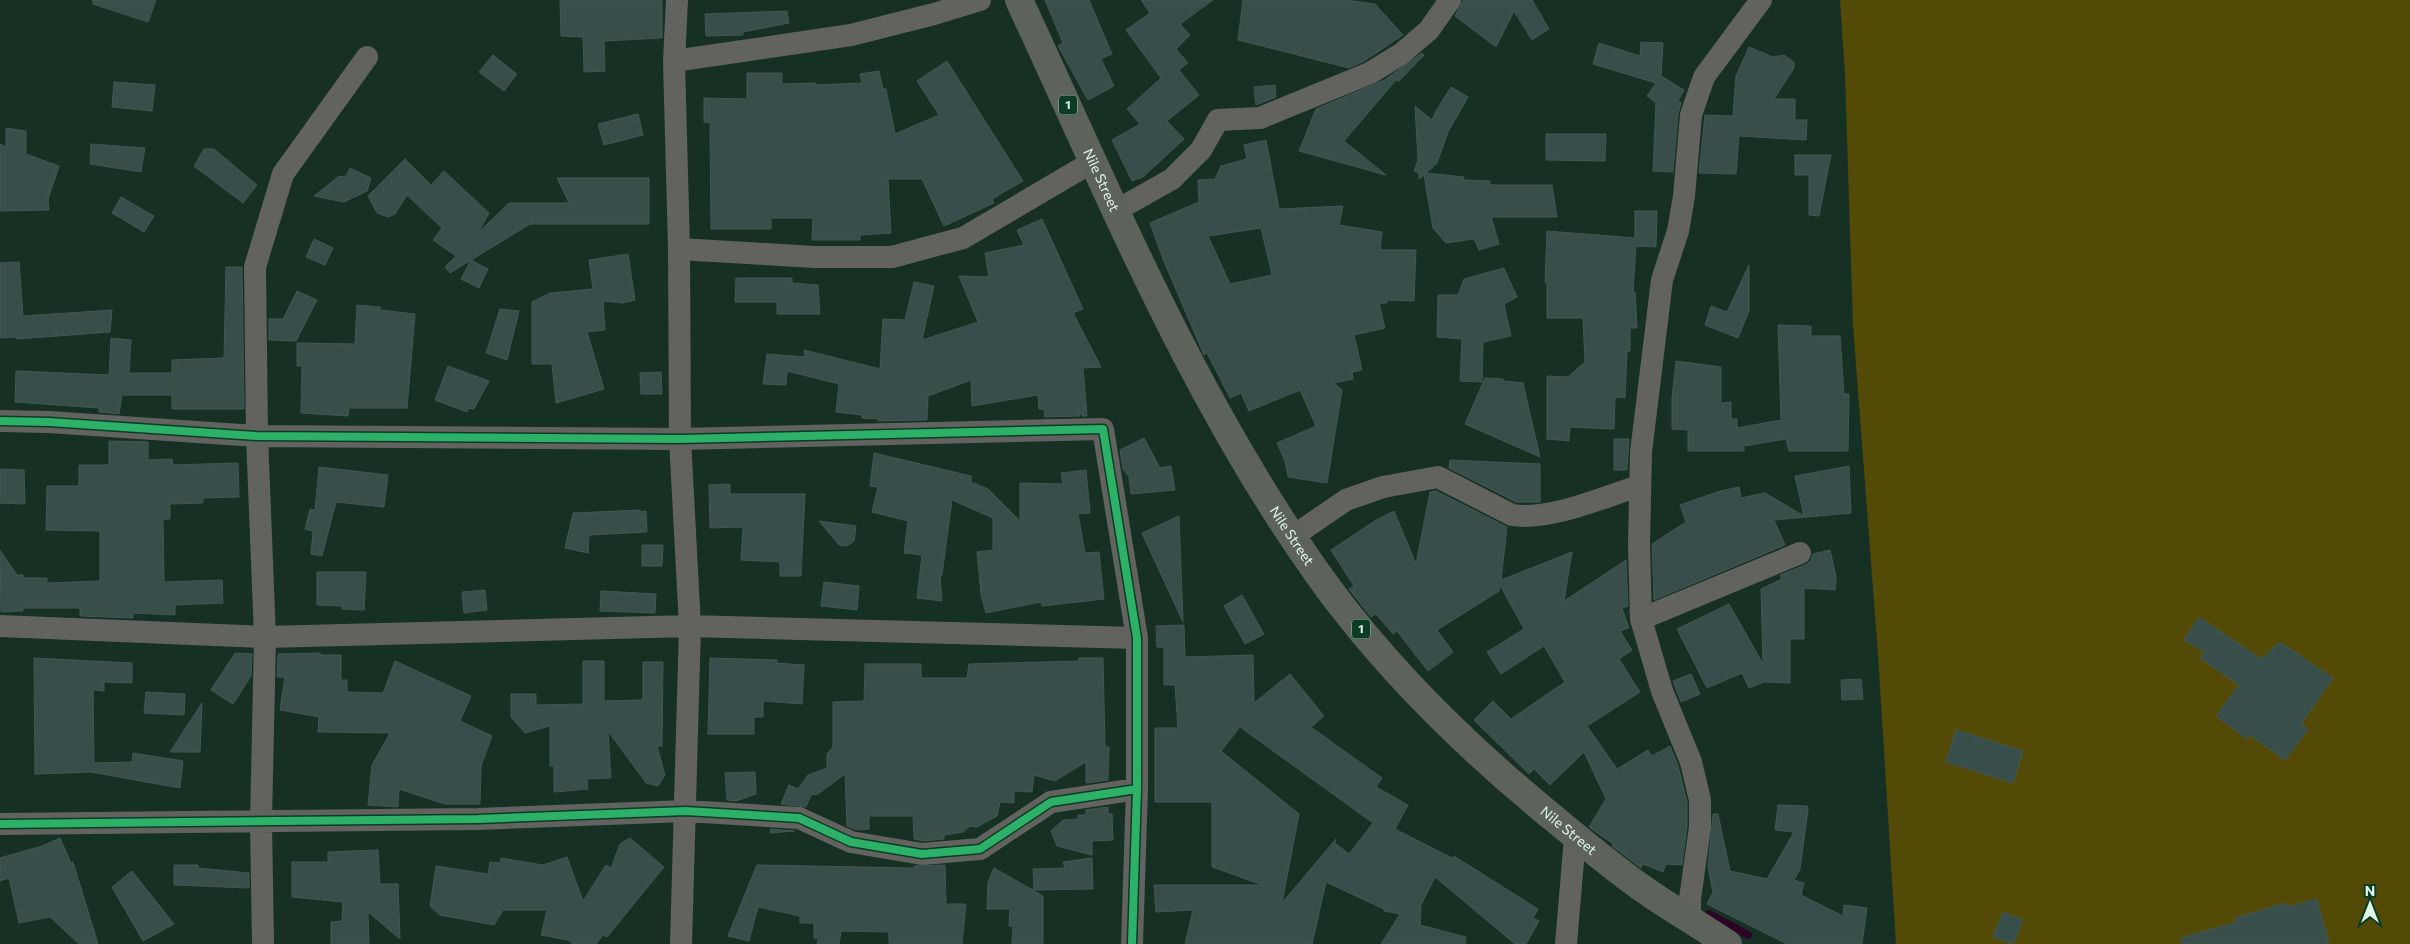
<svg xmlns="http://www.w3.org/2000/svg" width="2410" height="944" font-family="Commissioner,sans-serif">
<style>
.green{fill:#534a07}
.lines{fill:none;stroke-linecap:round;stroke-linejoin:round}
.stream{stroke:#2c0425;stroke-width:8}
.building{fill:#384e4a;stroke:#405855;fill-rule:evenodd}
.minor{stroke:#62635f;stroke-width:22}
.primary{stroke:#5d635b;stroke-width:28}
.cycleway-casing{stroke:#0a3d24;stroke-width:11}
.cycleway{stroke:#2db169;stroke-width:8}
.labels{text-anchor:middle;stroke-width:4.5;stroke-linejoin:round;paint-order:stroke}
.shield{fill:#0a3d24;stroke:#9ebfac;stroke-width:1}
.shield-label{font-size:12px;font-weight:bold;fill:#def7e7}
.street-label{font-size:14px;fill:#def7e7;stroke:#0a3d24}
</style>
<rect width="100%" height="100%" fill="#163124"/>
<path class="green" d="M1840,0H2410V944H1896L1878,654L1853,325L1845,74Z"/>
<g class="lines">
<path class="stream" d="M1709,914L1748,935"/>
</g>
<path class="building" d="M93,0H156L148,22L93,4Z
M560,0H662V38L604,41L605,71L584,72L583,37L561,36Z
M1045,0H1089L1112,54L1101,59L1114,86L1088,100L1058,46L1063,43Z
M1141,0H1213L1180,24L1190,35L1176,49L1188,63L1179,70L1199,95L1167,121L1184,139L1143,177L1132,181L1112,140L1140,124L1127,109L1161,78L1126,30L1150,13Z
M1243,0H1346L1375,4L1403,35L1364,61L1349,68L1238,40Z
M1463,0H1532L1549,29L1532,40L1514,11L1496,47L1455,16Z
M787,11L789,23L743,32V35L706,36L705,14Z
M1641,42L1663,43L1661,76L1684,90L1678,101L1681,103L1678,114L1673,172L1653,171L1656,103L1647,96L1656,83L1593,64L1599,43L1640,56Z
M1749,47L1773,57L1784,55L1794,62V68L1774,99H1795V120H1807L1806,140L1739,136L1736,174L1699,173L1705,115L1733,116L1736,76Z
M1422,53L1424,55L1399,81L1396,80L1344,141L1386,175L1299,151L1316,109L1389,78H1387Z
M493,55L517,74L504,91L479,72Z
M947,61L1023,181L992,199L994,203L944,226L922,179H888L891,233L860,235V240H812L813,218H771V229H711L710,123L704,122V98L747,99V73H782V84L816,83V85L862,83L860,74L879,71L883,89H886L895,134L939,115L917,81Z
M114,82L155,85L152,111L112,107Z
M1275,85L1276,97L1256,105L1254,87Z
M1451,87L1468,97L1448,132L1437,163L1426,173L1464,177L1463,180L1490,181V185H1552L1557,217H1491L1499,244L1479,250L1474,239L1446,243L1433,228L1424,175L1419,179V173L1414,171L1418,160L1415,106L1432,120L1436,111Z
M638,114L643,135L604,145L598,124Z
M6,128L26,131V154L59,166L48,199L49,210L0,211V144L6,147Z
M1546,134H1606L1605,161L1546,160Z
M1266,140L1279,209L1343,206L1339,225L1382,232L1380,250H1416L1414,301L1387,300V303H1379L1385,328L1354,335L1362,370L1352,372L1353,379L1334,383L1342,390L1327,483L1288,477L1285,461L1277,443L1316,426L1300,390L1249,411L1241,393L1230,398L1207,353L1204,355L1163,259L1150,223L1199,202L1198,180L1215,179L1221,166L1247,159L1244,145ZM1261,228L1272,275L1230,284L1208,236Z
M91,144L145,148L141,172L90,164Z
M204,149H214L257,185L243,203L194,166Z
M1795,155H1831L1819,216L1809,215V175H1795Z
M405,159L431,185L444,171L489,213L478,233L509,203H569L557,178H649V224H530L450,273L445,267L456,256L433,240L442,228L407,195L395,214L388,217L377,213L368,196Z
M350,168L371,178L367,191L344,202L314,196L338,177L346,176Z
M121,197L154,216L144,232L112,213Z
M1635,211H1657L1656,247L1636,246L1633,293L1635,292L1637,328H1630V351H1627L1625,398L1615,397L1614,429L1570,427L1569,441L1547,439V376L1568,377L1585,362L1583,318H1547V282L1545,283L1547,231L1635,238Z
M1042,219L1083,309L1073,313L1101,367L1083,368L1087,416H1083L1079,412L1080,416L1045,417L1044,409H1039L1038,395L972,406L971,380L928,396L927,420L878,421V419L862,418V415L836,412L839,384L787,371L786,385L763,384L767,354L805,357L804,350L880,369L883,319L905,320L914,282L934,286L922,340L978,322L959,276L989,277L985,253L1024,245L1017,230Z
M314,239L333,248L325,265L306,257Z
M628,254L635,300L623,303L603,301L605,330L587,332L604,389L556,403L552,364H532V302L550,293L593,289L589,260Z
M471,260L488,269L479,288L461,279Z
M19,262L23,316L112,310L110,332L17,339V337L0,338V263Z
M1749,265V311L1738,338L1705,325L1711,306L1727,312Z
M226,267H242L244,409H172V395H122L119,414L99,412V408L15,402L16,371L109,375L111,338L131,340L129,373H172V360L224,358Z
M1504,268L1517,297L1504,304L1511,336L1483,342L1482,382L1460,381L1462,339L1437,337L1438,295H1458L1464,279Z
M736,278H792V283L818,285L820,314H777V302H735Z
M297,291L317,300L296,341L269,340V319H283Z
M357,305L380,307V310L415,314L407,408H349L348,416L301,413L302,366H297V343L355,344Z
M500,309L519,311L507,360L486,353Z
M1778,325L1811,326V336H1840L1844,394H1849L1848,451H1789L1786,439L1744,446V451H1688V430L1672,429V398L1676,361L1721,367V403L1731,402V419H1737V428L1781,420Z
M448,366L489,381L474,409L469,408L467,412L435,400Z
M661,372L662,394H641L640,373Z
M1485,378L1503,379V381L1523,383L1540,457L1465,424Z
M1144,438L1160,468L1171,466L1175,490L1131,494L1129,477L1123,469L1120,450Z
M1614,439H1629L1627,470H1614Z
M109,441L148,442V460L172,459L173,465L238,463L239,497L203,498V503L170,504V519H163L164,582L222,580L223,603L175,605V615L133,613V618L80,616V608H23V611L1,612L0,550L17,575H23V578H47V583L100,581V531L46,530L47,486H79V465H109Z
M874,453L971,476V482L988,489L1020,521V483L1063,484L1061,473L1086,470L1090,513L1078,514L1085,553L1099,552L1104,599L1042,606L1041,602L986,613L981,595L977,552L993,550V518L952,500L942,575H940L942,601L917,598L922,555L904,553L908,521L872,512L878,487L870,486Z
M1450,460L1540,464V502H1516L1449,468Z
M1849,466L1851,513L1774,520L1785,545L1654,600L1652,544L1686,522L1680,505L1720,491L1739,487L1741,498L1765,493L1804,516L1795,476Z
M319,467L388,475L384,507L336,502L322,556L311,554L313,531L305,529L310,509L315,510Z
M0,469L24,470L25,504L0,503Z
M730,484V494H805L801,576H780V562L741,560L743,527L710,528L709,485Z
M1436,491L1507,527L1501,580L1572,552L1564,601L1626,560L1628,606L1622,608L1629,628L1620,631L1632,650L1619,659L1640,692L1587,726L1617,769L1648,750L1652,756L1670,746L1678,766L1687,802V826L1682,865L1666,864L1663,872L1643,864L1641,868L1612,846L1613,844L1589,827L1606,799L1584,752L1550,785L1534,769L1529,774L1474,720L1493,701L1511,719L1565,682L1544,646L1501,674L1487,652L1524,629L1500,585L1499,591L1437,630L1453,652L1428,671L1397,631L1393,634L1376,614L1371,617L1349,589L1354,586L1331,550L1376,520L1394,511L1416,564L1430,492Z
M640,510V512L646,511L647,532L589,535L588,553L565,548L573,513Z
M1179,516L1183,622L1142,533Z
M819,521L856,526L854,541L847,546L839,545Z
M642,545H663L662,566H642Z
M1830,550L1836,577L1835,590L1804,588V639H1790V683L1764,682L1749,688L1742,673L1707,688L1677,629L1729,604L1763,664L1761,589L1782,579L1780,575L1805,565L1811,561L1813,554Z
M317,572H366L364,610L342,609V606L317,605Z
M824,582L859,586L857,610L821,606Z
M485,590L487,610L464,613L462,592Z
M601,591L656,594L655,613L600,611Z
M1242,595L1264,634L1245,644L1224,606Z
M2199,617L2261,659L2280,642L2333,678L2301,724L2308,729L2285,760L2250,735L2247,739L2216,716L2239,685L2200,658L2205,652L2184,640Z
M1184,625L1185,657L1253,655L1254,703L1290,674L1324,716L1311,727L1382,778L1376,787L1408,805L1395,829L1452,858L1454,856L1538,909L1533,918L1539,921L1526,944H1515L1435,877L1421,905L1420,925L1466,937L1465,944H1381L1400,914L1384,911V909L1326,882L1312,944H1185L1193,910L1156,912L1154,885H1263L1212,867V802H1155V728H1178L1175,685H1164V647H1157L1156,626ZM1240,727L1373,823L1349,854L1335,843L1336,839L1282,903L1299,814L1221,751Z
M235,653L252,654L251,676L233,704L211,690Z
M320,653V655H341V680H347V692L383,693L395,661L471,696L460,721L492,736L481,766L480,804H445L399,789L398,807L368,805L372,765L390,733L318,732L319,717L280,710L285,677H277L278,654Z
M34,658L132,663V683L104,682V691L93,690L94,763L132,762L133,753L183,761L180,788L91,772L35,774Z
M710,658L777,660L776,663L804,665L802,704L763,701V717H754V734H708Z
M1079,658H1103L1105,747H1109L1108,780L1086,783V762L1055,781L1034,775L1032,792L1014,791V803L1000,802L997,816L977,827L970,826L963,832L944,835V839L923,841L914,839L913,816H869V829L857,830L847,826L845,774L818,794L811,795L806,807L781,804L789,785L798,789L808,775L827,768V754L833,747V702L864,701L865,664H921V678H967L969,664L1079,661Z
M583,661H604V701L643,700V662H663L662,746H657L665,775L658,786L646,783L608,731L611,778L587,779L588,789L554,792V766H550V726L525,733L511,717V694H536V705L583,704Z
M1691,674L1700,694L1681,702L1673,681Z
M1861,679L1863,699L1842,700L1841,680Z
M146,692L185,694L184,715L144,713Z
M202,703L200,752H170Z
M1956,730L2023,751L2013,783L1946,762Z
M755,772L756,794L736,801L727,800L725,773Z
M1778,805L1807,806L1808,809L1800,869L1794,880L1804,883L1801,895L1843,916L1844,905L1867,908L1862,944H1787L1707,904L1713,892L1708,867L1713,814H1718L1730,871L1767,879L1794,832L1775,830Z
M1108,807V814H1112L1113,840L1092,841V855L1057,846L1051,831L1063,820L1078,819V815H1086V810Z
M771,829L795,831L770,833Z
M60,838L71,863L73,862L98,944H79L50,917L19,923L9,878L0,881V858L42,846Z
M630,838L664,867L607,937L603,935L596,944H573L568,940L541,935L547,910H503L494,925L440,915L430,906L436,866L488,874L490,862L500,863L501,858L543,865L567,857L583,901L606,865L611,868L620,844Z
M378,850L380,884H398L400,939L368,912L369,944H331V922L342,921L343,902L292,897V862H328V852Z
M1092,858L1093,889L1034,890L1033,869L1065,868L1063,862Z
M174,865H198V868L249,873V888L174,885Z
M757,865L914,868V866L945,865L946,904H966L962,944H889V932L841,931L839,944H817L818,938H814V923H800V916L758,907L749,941L728,936Z
M994,868L1043,896V944H1012L1013,926H1009L1010,909H987L988,882Z
M132,871L174,924L143,941L112,887Z
M2317,899L2329,944H2182L2181,938L2237,922L2235,918L2286,903L2288,907Z
M2003,912L2023,920L2013,944L1993,937Z"/>
<g class="lines">
<path class="minor" d="M677,0L674,61L679,249L680,439L690,626L681,944
M674,61L851,35L934,14L980,0
M1117,210L1172,179L1201,150L1218,120L1260,118L1370,73L1401,54L1429,30L1450,0
M679,249L815,257H892L963,238L1094,161
M0,421L49,422L257,436L680,439L1103,429L1137,638V789L1132,944
M1292,537L1346,500L1383,487L1438,477L1512,515C1550,521 1603,497 1639,486
M1641,619L1800,553
M0,626L265,637L690,626L1137,638
M0,824L478,819L686,811L799,818L851,842L922,854L980,849L1051,802L1137,789
M1690,919V899L1700,827V800L1691,762L1662,691L1641,619L1639,544L1641,452L1662,280L1678,231L1684,196L1691,115L1704,77L1761,0
M263,944L261,822L265,637L257,436L255,267L283,174L367,57
M1566,944L1575,838"/>
<path class="primary" id="s1" d="M1019,0C1112,200 1197,409 1328,588C1393,676 1472,752 1557,821C1585,844 1612,867 1642,888C1670,908 1700,925 1728,944"/>
<g class="cycleway-casing">
<path id="cycleway" d="M0,421L49,422L257,436L680,439L1103,429L1137,638V789L1132,944
M0,824L478,819L686,811L799,818L851,842L922,854L980,849L1051,802L1137,789"/>
</g>
<use href="#cycleway" class="cycleway"/>
</g>
<g class="labels">
<g class="shield">
<rect x="1059" y="95.5" width="18" height="19" rx="4"/>
<rect x="1352" y="619.5" width="18" height="19" rx="4"/>
</g>
<g class="shield-label">
<text x="1068" y="109">1</text>
<text x="1361" y="633">1</text>
</g>
<g class="street-label">
<text dy="5" stroke="none"><textPath href="#s1" startOffset="198">Nile Street</textPath></text>
<text dy="5" stroke="none"><textPath href="#s1" startOffset="602">Nile Street</textPath></text>
<text dy="5" stroke="none"><textPath href="#s1" startOffset="1008">Nile Street</textPath></text>
</g>
</g>
<g transform="translate(2370 904)" stroke="#0a3d24" stroke-width="4" paint-order="stroke">
<path d="M0-4L9 19L0 12L-9 19Z" fill="#def7e7"/>
<text y="-8" font-size="14" font-weight="bold" text-anchor="middle" fill="#def7e7">N</text>
</g>
</svg>
